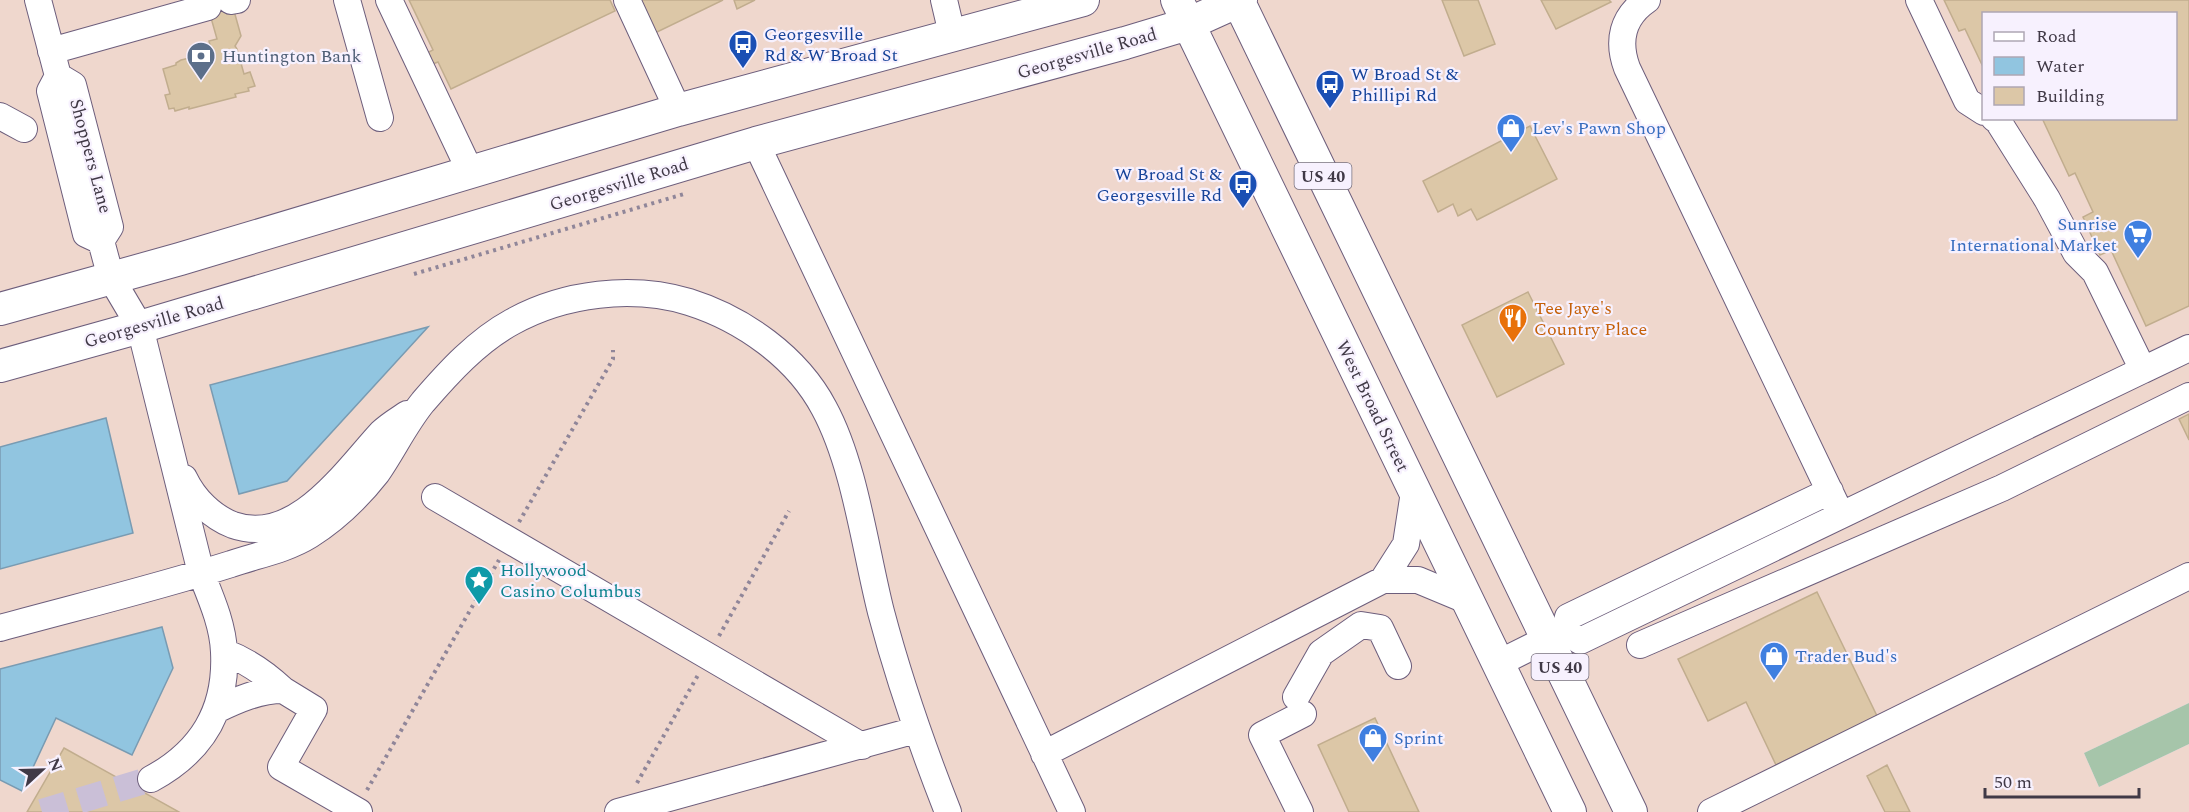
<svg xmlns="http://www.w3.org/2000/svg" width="2189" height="812" font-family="Spectral,serif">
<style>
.commercial{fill:#efd7cd;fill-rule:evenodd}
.green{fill:#a6c5aa}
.water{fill:#91c5e0;stroke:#799bb2;stroke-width:1.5}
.building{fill:#dcc7a7;stroke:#c1ad8e;stroke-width:1.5}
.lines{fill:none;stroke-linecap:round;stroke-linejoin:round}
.minor-tunnel{stroke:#cabfd7;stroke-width:26;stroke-dasharray:26 13;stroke-linecap:butt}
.minor-casing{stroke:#6d5e7c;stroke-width:28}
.major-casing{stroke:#6d5e7c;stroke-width:34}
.path{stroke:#908699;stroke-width:4;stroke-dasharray:3 4.5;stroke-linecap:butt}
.minor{stroke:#fff;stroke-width:26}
.major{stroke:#fff;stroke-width:32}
.labels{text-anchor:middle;stroke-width:4.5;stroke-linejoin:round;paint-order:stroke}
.shield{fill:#f7f1fe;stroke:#77707d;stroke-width:1.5}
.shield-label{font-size:16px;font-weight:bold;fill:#403946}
.transit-label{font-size:18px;fill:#164399;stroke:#f7f1fe;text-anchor:start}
.street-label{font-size:18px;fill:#403946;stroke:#f7f1fe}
.service-label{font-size:18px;fill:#4e5e75;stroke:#f7f1fe;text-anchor:start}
.shop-label{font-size:18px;fill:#366cbe;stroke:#f7f1fe;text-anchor:start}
.food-label{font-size:18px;fill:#c56008;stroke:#f7f1fe;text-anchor:start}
.culture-label{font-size:18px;fill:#0d838f;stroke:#f7f1fe;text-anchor:start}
</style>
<rect width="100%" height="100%" fill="#ede0fb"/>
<path class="commercial" d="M0,0H2189V703L2084,753L2099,787L2189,744V812H0ZM1984,14H2176V118H1984Z"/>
<path class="green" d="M2189,703V744L2099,787L2084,753Z"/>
<path class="water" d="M428,327L287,481L239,494L210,385Z
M106,418L133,533L0,569V447Z
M162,627L173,668L132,755L56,718L22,791L0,780V669Z"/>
<path class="building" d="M206,0H231L241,36L235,46L237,49L244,74L250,72L255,86L248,88L249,91L235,94L236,97L189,109V107L175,111L174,108L169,109L165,95L170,94L163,69L176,65V63L181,60L212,53L209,41L217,39Z
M409,0H610L615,11L451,89L438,62L430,65L425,54L433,50Z
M639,0H723L655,33Z
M734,0H755L737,9Z
M1442,0H1478L1495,44L1464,56Z
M1541,0H1609L1611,2L1556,29Z
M1944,0H2189V306L2146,326L2111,250L2100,255L2083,217L2093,212L2075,173L2069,176L2042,118H2176V14H1984V69L1965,29L1959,31Z
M1530,126L1557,179L1477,220L1471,209L1458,216L1453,204L1438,212L1423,181Z
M1528,292L1564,364L1497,397L1462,325Z
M2189,414V440L2179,419Z
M1817,592L1877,716L1776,765L1746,702L1708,721L1678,659Z
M1375,718L1419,812H1349L1318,745Z
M64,748L179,812H27Z
M1887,765L1910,812H1885L1867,776Z"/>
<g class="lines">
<path class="minor-tunnel" d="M42,812L151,779"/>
<g class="minor-casing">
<path id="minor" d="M38,0L58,76L73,85L110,227L101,241
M347,0L380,118
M389,0L470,171
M627,0L678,110
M944,0L952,34
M1647,0C1622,17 1617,41 1627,68L1841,515
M1919,0L1967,101L1984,112
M231,1L237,0
M51,51L208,7
M58,76L50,91L86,234L101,241L111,278L140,327L201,573C211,598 223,625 224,652C227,711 201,752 151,779
M0,116L24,129
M756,143L1072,812
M2143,370L2189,348
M184,478C194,499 212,517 233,525C295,547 345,472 381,433C388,426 398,420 407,414
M435,497L862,746
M1383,580L1406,544L1414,492
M0,628C77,607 155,588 231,564C257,555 286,550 310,535C335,519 359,496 377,473C393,450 405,424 423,402C448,373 477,341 512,322C564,293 632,285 689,302C743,319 797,357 824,408C855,465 865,549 881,612C899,680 922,746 948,812
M1565,630L1580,641L2143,370L2095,272L2076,253L2047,199L1998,121L1994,118
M1640,645L2002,488L2189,396
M1497,664L1565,630L1568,617L1830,491
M283,690L314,709L281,767L359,812
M1296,697L1321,653L1361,625L1380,628L1398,666
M216,710C237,700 259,690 283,690C265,673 248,661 224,652
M1044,754L1383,580H1418L1466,600
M618,812L916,730
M1300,812L1262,735L1303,714
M1711,812L2189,576"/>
</g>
<g class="major-casing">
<path id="major" d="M1177,0L1570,812
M1238,0L1631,812
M0,309L180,259L678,110L1083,0
M0,366L140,327L756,143L1125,43L1188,24L1241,0"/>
</g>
<path class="path" d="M414,274L684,194
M519,522L613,359V350
M719,636L789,511
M637,783L698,675
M367,790L499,560"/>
<use href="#minor" class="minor"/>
<use href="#major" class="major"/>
</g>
<defs>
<g id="bus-pin" transform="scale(1.5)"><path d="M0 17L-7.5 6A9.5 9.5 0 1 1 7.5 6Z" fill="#1a4fb4" stroke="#f7f1fe"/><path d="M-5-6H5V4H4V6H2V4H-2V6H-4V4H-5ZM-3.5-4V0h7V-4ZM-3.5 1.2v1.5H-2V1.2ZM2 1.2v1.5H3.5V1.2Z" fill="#fff"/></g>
<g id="bank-pin" transform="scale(1.5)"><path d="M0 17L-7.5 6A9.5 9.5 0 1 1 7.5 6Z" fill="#5c6f8a" stroke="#f7f1fe"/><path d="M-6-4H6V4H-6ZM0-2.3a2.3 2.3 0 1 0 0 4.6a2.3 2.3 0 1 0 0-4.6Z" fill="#fff"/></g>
<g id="shop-pin" transform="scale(1.5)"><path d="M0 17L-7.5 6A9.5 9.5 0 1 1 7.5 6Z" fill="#3f7fe0" stroke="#f7f1fe"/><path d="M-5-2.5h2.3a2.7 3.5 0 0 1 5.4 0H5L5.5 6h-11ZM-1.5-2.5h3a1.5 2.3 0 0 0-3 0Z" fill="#fff"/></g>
<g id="supermarket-pin" transform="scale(1.5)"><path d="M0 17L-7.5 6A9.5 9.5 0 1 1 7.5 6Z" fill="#3f7fe0" stroke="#f7f1fe"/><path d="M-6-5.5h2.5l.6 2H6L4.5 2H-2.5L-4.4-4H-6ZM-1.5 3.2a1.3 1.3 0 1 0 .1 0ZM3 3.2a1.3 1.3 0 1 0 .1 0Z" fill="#fff"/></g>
<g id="restaurant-pin" transform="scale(1.5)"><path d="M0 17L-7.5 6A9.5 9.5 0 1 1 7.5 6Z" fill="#e8710a" stroke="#f7f1fe"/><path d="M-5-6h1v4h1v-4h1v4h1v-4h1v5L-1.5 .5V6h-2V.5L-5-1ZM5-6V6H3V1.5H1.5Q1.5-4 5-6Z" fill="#fff"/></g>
<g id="sight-pin" transform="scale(1.5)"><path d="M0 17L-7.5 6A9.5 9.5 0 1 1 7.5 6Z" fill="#0f9aa8" stroke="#f7f1fe"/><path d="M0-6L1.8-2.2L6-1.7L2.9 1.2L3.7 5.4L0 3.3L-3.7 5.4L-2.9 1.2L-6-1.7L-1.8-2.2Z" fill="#fff"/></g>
</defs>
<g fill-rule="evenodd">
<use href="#bus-pin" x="743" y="44"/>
<use href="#bank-pin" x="201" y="56"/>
<use href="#bus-pin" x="1330" y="84"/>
<use href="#shop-pin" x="1511" y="128"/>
<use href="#bus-pin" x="1243" y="184"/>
<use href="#supermarket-pin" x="2138" y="234"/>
<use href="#restaurant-pin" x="1513" y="318"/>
<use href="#sight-pin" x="479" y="580"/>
<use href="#shop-pin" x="1774" y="656"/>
<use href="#shop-pin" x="1373" y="738"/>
</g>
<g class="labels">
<g class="shield">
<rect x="1294.5" y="163" width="57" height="26" rx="4.5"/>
<rect x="1531.5" y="654" width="57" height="26" rx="4.5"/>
</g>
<g class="shield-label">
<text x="1323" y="182">US 40</text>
<text x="1560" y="673">US 40</text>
</g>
<g class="transit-label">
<text x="764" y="40">Georgesville<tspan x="764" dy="21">Rd &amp; W Broad St</tspan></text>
<text x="1351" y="80">W Broad St &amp;<tspan x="1351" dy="21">Phillipi Rd</tspan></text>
<text x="1222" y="180" text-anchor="end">W Broad St &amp;<tspan x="1222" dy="21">Georgesville Rd</tspan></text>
</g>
<g class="street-label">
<text transform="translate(1087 53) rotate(-16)" y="6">Georgesville Road</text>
<text transform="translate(91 156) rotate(75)" y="6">Shoppers Lane</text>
<text transform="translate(619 184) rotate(-17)" y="6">Georgesville Road</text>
<text transform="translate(154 322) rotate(-16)" y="6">Georgesville Road</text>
<text transform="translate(1373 406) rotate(64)" y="6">West Broad Street</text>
</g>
<g class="service-label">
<text x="222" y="62">Huntington Bank</text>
</g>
<g class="shop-label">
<text x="1532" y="134">Lev's Pawn Shop</text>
<text x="2117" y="230" text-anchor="end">Sunrise<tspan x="2117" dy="21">International Market</tspan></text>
<text x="1795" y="662">Trader Bud's</text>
<text x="1394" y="744">Sprint</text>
</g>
<g class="food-label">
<text x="1534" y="314">Tee Jaye's<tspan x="1534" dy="21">Country Place</tspan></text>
</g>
<g class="culture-label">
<text x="500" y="576">Hollywood<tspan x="500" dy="21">Casino Columbus</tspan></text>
</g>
</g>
<rect x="1982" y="12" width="195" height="108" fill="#f7f1fe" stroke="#aea7b4" stroke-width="1.5"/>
<rect x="1994" y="32" width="30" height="9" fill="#ffffff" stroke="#aea7b4" stroke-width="1.5"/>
<text x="2036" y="42" font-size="18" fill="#403946">Road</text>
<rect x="1994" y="57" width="30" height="18" fill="#91c5e0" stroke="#aea7b4" stroke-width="1.5"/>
<text x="2036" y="72" font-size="18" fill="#403946">Water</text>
<rect x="1994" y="87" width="30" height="18" fill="#dcc7a7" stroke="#aea7b4" stroke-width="1.5"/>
<text x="2036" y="102" font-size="18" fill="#403946">Building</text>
<g transform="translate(42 770) rotate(68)" stroke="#f7f1fe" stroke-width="4.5" paint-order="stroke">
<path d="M0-4.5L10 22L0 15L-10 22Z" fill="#403946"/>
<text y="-9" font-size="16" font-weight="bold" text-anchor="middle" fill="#403946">N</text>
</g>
<path d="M1985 788v9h154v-9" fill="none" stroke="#403946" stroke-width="3"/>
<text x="1994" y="788" font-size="18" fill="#403946" stroke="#f7f1fe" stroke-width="4.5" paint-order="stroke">50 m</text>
</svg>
